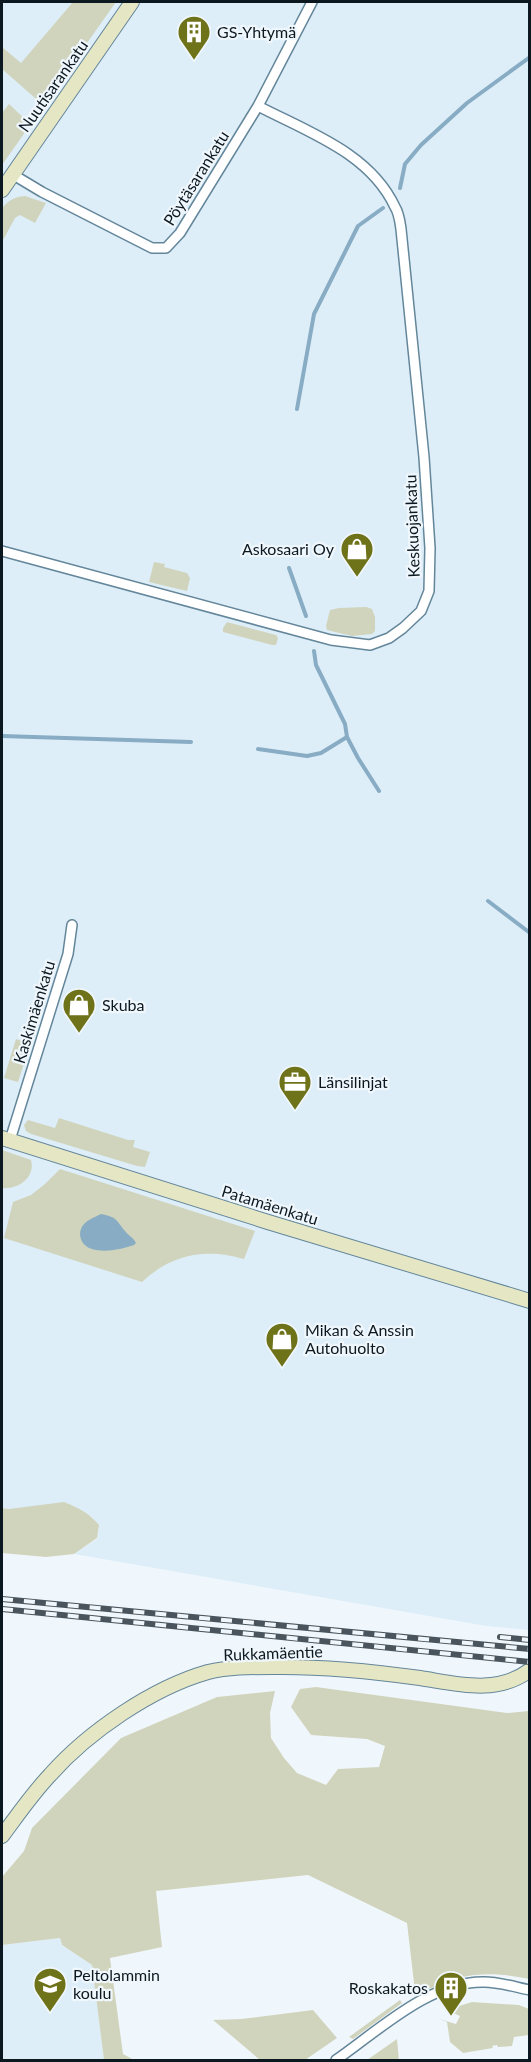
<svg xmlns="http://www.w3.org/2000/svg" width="531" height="2062" font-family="Lato,sans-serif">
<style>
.built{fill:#ddeef9}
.green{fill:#d1d4bc}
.water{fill:#88acc3}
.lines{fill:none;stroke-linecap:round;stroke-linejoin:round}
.stream{stroke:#88acc3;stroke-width:4}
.street-casing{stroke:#64869a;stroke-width:12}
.secondary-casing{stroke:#64869a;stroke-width:16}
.street{stroke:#fff;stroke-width:9}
.secondary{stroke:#e5e6c4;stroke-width:14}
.rail-casing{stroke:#49545c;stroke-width:6}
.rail{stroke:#f0f7fc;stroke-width:4;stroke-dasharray:11;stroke-linecap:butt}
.labels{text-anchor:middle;stroke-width:4.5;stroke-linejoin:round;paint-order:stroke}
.poi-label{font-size:16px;fill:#0b1820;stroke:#f0f7fc;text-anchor:start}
.street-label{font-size:16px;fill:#0b1820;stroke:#f0f7fc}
</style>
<rect width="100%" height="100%" fill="#f0f7fc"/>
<path class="built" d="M2,2H529V1630L486,1626L74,1554L97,1539L99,1526L92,1517L2,1508Z
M60,1938L62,1945L92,1965L104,2060H2V1945Z"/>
<path class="green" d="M73,2H116L43,105L2,69V47L21,63Z
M9,104L28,122V128L2,165V113Z
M25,196L46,203L35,223L20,215L15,218L2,242V208C9,200 14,197 25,196Z
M154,562L165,564L164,567L187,573L190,578L187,591L149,582Z
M366,607L372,609L375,617V631L372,634L352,636L327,630L326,626L330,610L339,608Z
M227,622L276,635L278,638L276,645H272L223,632V628Z
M16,1039L30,1044L18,1082L4,1078Z
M59,1118L128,1140H135L133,1147L150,1152L145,1167L137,1166L31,1134L26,1131L24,1125L28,1120L55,1128Z
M2,1150L31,1160C36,1178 17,1190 2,1188Z
M60,1169L255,1231L244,1259C205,1248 172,1254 142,1282L4,1238L13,1202L31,1195L45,1184Z
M64,1502C79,1508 89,1513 99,1525L97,1538L74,1554L46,1557L2,1553V1508L9,1509Z
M316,1687L507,1713L529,1711V1979C504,1974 484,1972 458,1978C443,1982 428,1992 412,1992L414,1983L407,1923L308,1875L156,1891L162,1947L110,1958L123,2054L134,2060H104L92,1965L62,1945L60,1938L2,1945V1877L24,1851L32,1828L121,1738L217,1697L275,1691L270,1713L271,1738L284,1758L297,1773L326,1785L338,1769L379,1767L385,1746L367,1739L311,1735L291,1707L300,1689Z
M400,2000L402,2003L353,2039L349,2037Z
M472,2002L519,2005L529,2009V2035L514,2037L512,2046L498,2047L497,2045L492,2046L493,2048L463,2053L450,2042L447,2022L439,2019L456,2024L460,2016L446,2010Z
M313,2010L337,2038L305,2060H260L213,2020L241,2019Z
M397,2039L399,2060H367Z"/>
<path class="water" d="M101,1214C117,1217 116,1220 125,1231C129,1236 133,1237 136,1243L134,1245C123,1249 104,1253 92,1249C81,1246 76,1233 84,1224C89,1219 95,1217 101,1214Z"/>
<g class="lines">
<path class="stream" d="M400,188L405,164L421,145L467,103L530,57
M297,409L314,314L358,226L383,208
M289,568L306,616
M314,651L316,665L345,724L347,737L358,758L379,791
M2,736L191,742
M258,749L307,756L321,753L347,737
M488,901L530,933"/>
<g class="street-casing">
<path id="street" d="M12,174L42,192L152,248H166L180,233L258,106L312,2
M2,551L331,640L370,645L389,638L403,628L421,611L429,591L430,548L424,457L401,229C400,222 399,213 395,207C370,153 308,132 258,106
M10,1140L68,954L72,925
M336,2060C378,2031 430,1981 484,1982C499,1982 515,1987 530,1990"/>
</g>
<g class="secondary-casing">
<path id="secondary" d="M2,190L132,2
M2,1138L268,1222L530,1301
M2,1836C17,1816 32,1794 50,1775C88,1732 152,1688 208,1672C228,1667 250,1667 271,1667C322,1666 370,1671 420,1678C458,1684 497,1695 530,1670"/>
</g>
<use href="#street" class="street"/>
<use href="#secondary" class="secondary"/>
<g class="rail-casing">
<path id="rail" d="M2,1599L530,1649
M2,1609L530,1662
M500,1637L530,1640"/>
</g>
<use href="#rail" class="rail"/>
</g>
<defs>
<g id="building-pin" transform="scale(1.725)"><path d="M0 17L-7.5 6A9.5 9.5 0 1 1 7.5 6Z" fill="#6e7219" stroke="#f0f7fc"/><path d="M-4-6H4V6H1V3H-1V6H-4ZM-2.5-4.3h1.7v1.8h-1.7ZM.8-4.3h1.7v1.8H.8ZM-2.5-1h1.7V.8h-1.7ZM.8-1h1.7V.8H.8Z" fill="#fff"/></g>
<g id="shop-pin" transform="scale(1.725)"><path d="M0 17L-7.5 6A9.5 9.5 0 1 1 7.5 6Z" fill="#6e7219" stroke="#f0f7fc"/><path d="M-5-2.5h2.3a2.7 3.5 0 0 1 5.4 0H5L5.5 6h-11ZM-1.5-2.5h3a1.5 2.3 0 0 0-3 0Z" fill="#fff"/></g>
<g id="office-pin" transform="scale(1.725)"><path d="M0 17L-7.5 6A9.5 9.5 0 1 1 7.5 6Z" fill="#6e7219" stroke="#f0f7fc"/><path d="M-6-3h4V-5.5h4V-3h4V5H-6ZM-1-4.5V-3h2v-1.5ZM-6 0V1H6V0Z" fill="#fff"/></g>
<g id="school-pin" transform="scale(1.725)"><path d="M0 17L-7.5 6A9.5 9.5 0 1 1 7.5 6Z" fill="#6e7219" stroke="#f0f7fc"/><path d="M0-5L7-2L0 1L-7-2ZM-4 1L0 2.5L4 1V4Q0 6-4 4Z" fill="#fff"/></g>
</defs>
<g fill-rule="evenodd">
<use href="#building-pin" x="194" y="32"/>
<use href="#shop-pin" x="357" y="549"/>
<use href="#shop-pin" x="79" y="1005"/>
<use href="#office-pin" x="295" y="1082"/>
<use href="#shop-pin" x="282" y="1339"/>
<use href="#school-pin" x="50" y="1984"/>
<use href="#building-pin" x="451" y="1988"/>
</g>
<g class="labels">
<g class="poi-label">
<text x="217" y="38">GS-Yhtymä</text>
<text x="334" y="555" text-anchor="end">Askosaari Oy</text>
<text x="102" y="1011">Skuba</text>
<text x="318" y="1088">Länsilinjat</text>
<text x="305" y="1336">Mikan &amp; Anssin<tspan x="305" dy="18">Autohuolto</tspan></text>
<text x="73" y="1981">Peltolammin<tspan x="73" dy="18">koulu</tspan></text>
<text x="428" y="1994" text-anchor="end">Roskakatos</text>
</g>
<g class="street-label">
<text transform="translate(53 86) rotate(-55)" y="6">Nuutisarankatu</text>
<text transform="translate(196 178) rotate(-58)" y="6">Pöytäsarankatu</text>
<text transform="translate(412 526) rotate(-92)" y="6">Keskuojankatu</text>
<text transform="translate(34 1012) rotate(-73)" y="6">Kaskimäenkatu</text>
<text transform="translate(270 1205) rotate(17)" y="6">Patamäenkatu</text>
<text transform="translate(273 1653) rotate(-2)" y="6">Rukkamäentie</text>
</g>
</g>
<rect width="531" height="2062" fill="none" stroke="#0b1820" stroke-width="6"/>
</svg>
